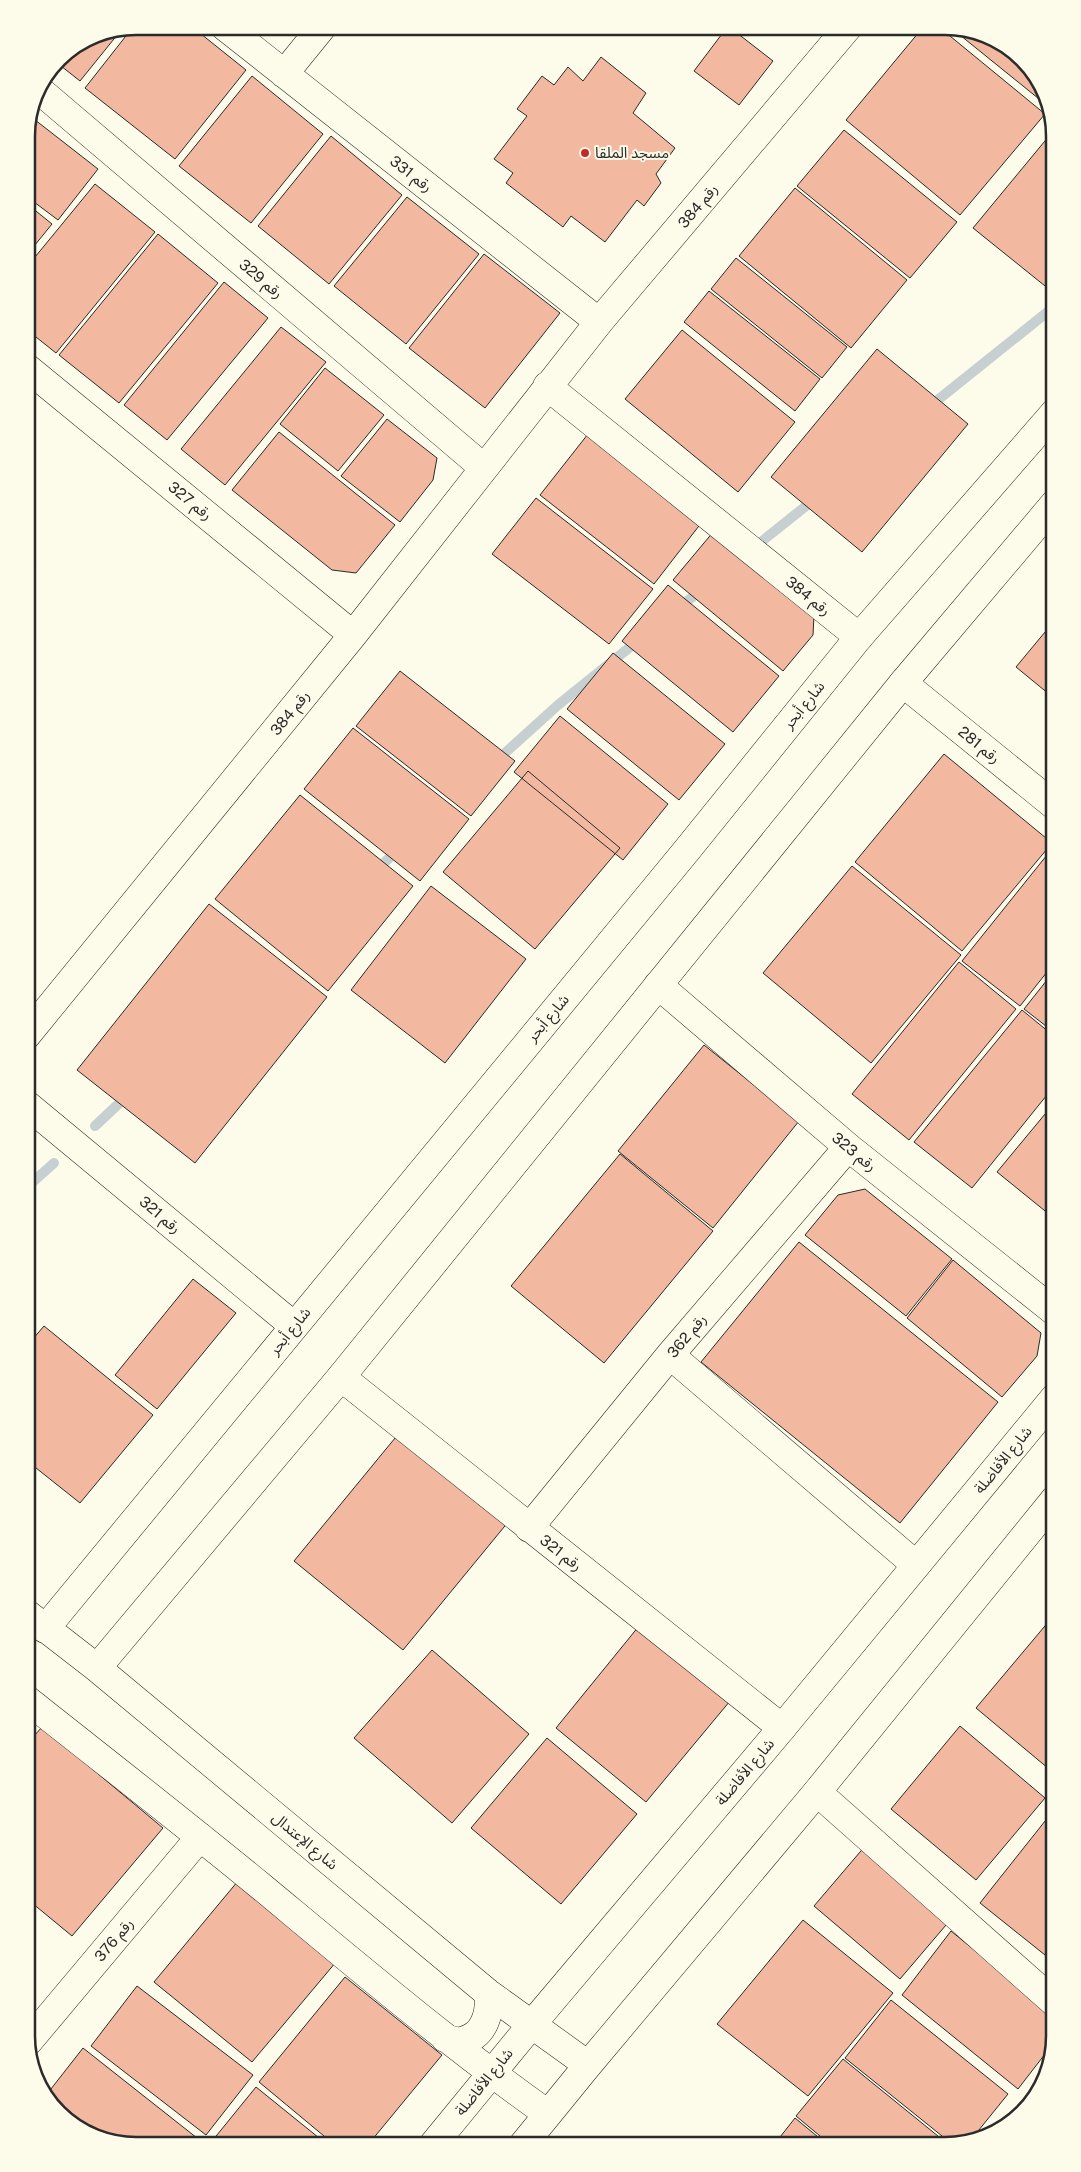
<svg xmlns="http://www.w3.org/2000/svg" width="1081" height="2172" font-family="'Public Sans','Noto Sans Arabic',sans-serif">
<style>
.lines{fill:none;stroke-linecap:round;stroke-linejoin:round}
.stream{stroke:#c7d0d0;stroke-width:10}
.building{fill:#f2b8a0;stroke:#2b2b2b}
.minor-casing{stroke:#2b2b2b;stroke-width:29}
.tertiary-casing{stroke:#2b2b2b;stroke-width:29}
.minor{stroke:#fdfbea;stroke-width:28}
.tertiary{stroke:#fdfbea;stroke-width:28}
.poi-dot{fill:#c62828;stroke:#fdfbea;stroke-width:2}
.labels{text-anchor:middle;stroke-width:4;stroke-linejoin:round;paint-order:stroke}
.poi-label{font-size:15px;fill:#2b2b2b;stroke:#fdfbea;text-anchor:start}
.street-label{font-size:15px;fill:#2b2b2b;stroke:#fdfbea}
.rim{fill:none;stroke:#2b2b2b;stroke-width:2.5}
</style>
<rect width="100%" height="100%" fill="#fdfbea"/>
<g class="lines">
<path class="stream" d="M929,407L1055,306
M751,550L816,498
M677,609L703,589
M495,762L558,705L640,639
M375,871L399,849
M95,1126L129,1094
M26,1188L54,1163"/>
</g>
<path class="building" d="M136,26H191L246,70L175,159L85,88L133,27Z
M728,26L773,61L739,105L694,71Z
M924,26L939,27L1045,114L960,215L846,120Z
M950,27L1012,49L1046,94L1049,107Z
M122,29L80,81L56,62L94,35Z
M601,57L646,93L633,113L675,148L656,174L661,183L644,206L637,200L605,242L571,216L563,227L506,183L513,173L494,159L527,116L517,109L542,76L554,85L568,67L583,81Z
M252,76L323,134L251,223L179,166Z
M30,116L98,169L58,220L26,196V129Z
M844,130L957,222L910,278L797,186Z
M1054,130L1055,136V294L973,228Z
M331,136L402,195L329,284L258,226Z
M95,184L155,232L56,353L26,329V268Z
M795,188L907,280L851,348L739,256Z
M407,197L479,254L406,344L334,286Z
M26,203L52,224L26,256Z
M158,234L218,283L119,403L59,355Z
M484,254L560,313L485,408L409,348Z
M736,258L847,347L822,378L711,289Z
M224,282L268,318L167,440L124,405Z
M709,291L820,379L795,411L684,322Z
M281,327L326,362L225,485L181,449Z
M682,330L795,422L738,492L625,399Z
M877,349L968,424L862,552L771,477Z
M325,368L384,415L338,471L280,424Z
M387,419L437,458L433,480L400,522L341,476Z
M279,432L395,525L356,573L332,570L232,490Z
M588,434L702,522L654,584L540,495Z
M536,498L653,589L609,644L492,554Z
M714,531L814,615L813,635L783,671L673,580Z
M668,585L779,676L733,732L622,641Z
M1055,620V699L1016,667Z
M613,653L725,744L679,800L567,709Z
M400,671L515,761L471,816L356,726Z
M560,716L668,804L623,860L514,772Z
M353,728L469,819L420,881L304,789Z
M944,754L1052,843L962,951L855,862Z
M528,771L620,848L535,949L443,872Z
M300,795L413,886L328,991L215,899Z
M1055,845V962L1020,1006L962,961Z
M852,866L961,955L871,1063L763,973Z
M431,886L526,959L445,1063L351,990Z
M209,904L327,997L195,1163L77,1070Z
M959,962L1016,1009L909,1140L852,1094Z
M1055,970V1033L1024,1009Z
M1022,1010L1055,1037V1085L972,1188L914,1142Z
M704,1045L799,1121L713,1228L618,1151Z
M1055,1102V1219L997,1172Z
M620,1154L713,1231L604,1363L511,1286Z
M865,1189L952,1259L906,1316L805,1235L838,1195Z
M799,1242L998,1402L900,1523L701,1362Z
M953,1260L1041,1333L1037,1356L1002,1397L907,1318Z
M193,1279L236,1313L157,1409L115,1375Z
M44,1326L153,1415L80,1503L26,1460V1347Z
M400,1432L509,1521L403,1650L294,1561Z
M1055,1614V1774L976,1708Z
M639,1626L730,1701L646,1802L556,1728Z
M432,1650L529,1734L452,1823L354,1738Z
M960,1726L1045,1798L976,1880L891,1809Z
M42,1727L163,1828L72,1936L26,1898V1745Z
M547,1738L637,1814L561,1904L471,1828Z
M1053,1811L1055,1813V1963L980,1903Z
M866,1845L952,1918L900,1979L814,1906Z
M238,1881L336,1962L252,2062L154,1982Z
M803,1920L893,1993L808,2096L717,2024Z
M951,1931L1055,2016V2036L1052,2045L1018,2089L902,1995Z
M345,1977L442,2055L367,2146H336L259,2082Z
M137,1986L253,2075L206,2135L91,2046Z
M891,2000L1008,2094L970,2141L952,2144L845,2058Z
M83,2048L197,2138L191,2146H129L69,2123L47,2094Z
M843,2059L949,2145L832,2146L796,2116Z
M256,2087L329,2146H208Z
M795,2118L829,2146H773Z"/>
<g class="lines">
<g class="minor-casing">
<path id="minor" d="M224,26L599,322
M284,74L323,26
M38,89L484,468
M26,367L353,635
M547,386L859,637
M903,683L1055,806
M658,985L848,1147L1055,1312
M26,1036L353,635L599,322L849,26
M26,1104L294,1326
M670,1355L916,1565
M341,1377L782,1728
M529,1528L670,1355L848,1147
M817,1792L1055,2003
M28,2042L200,1837"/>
</g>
<g class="tertiary-casing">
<path id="tertiary" d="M26,1613L97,1668L488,1993L588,2065
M45,1629L687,850L859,637L1055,412
M97,1668L341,1377L903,683L1055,503
M26,1699C106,1762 185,1824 263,1888C357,1966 449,2044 548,2114
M445,2038C449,2039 456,2042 461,2041C484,2037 491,2013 488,1993
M432,2146L532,2024L782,1728L1055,1397
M522,2146L588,2065L817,1792L1055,1499"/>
</g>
<use href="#minor" class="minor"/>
<use href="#tertiary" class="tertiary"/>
</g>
<circle class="poi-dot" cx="585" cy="153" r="5"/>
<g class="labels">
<g class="poi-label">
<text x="595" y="158">مسجد الملقا</text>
</g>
<g class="street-label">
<text transform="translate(411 174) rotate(38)" y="5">رقم 331</text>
<text transform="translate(698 206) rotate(-50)" y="5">رقم 384</text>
<text transform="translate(261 279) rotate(40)" y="5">رقم 329</text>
<text transform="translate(190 501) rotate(39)" y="5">رقم 327</text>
<text transform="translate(808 596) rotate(39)" y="5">رقم 384</text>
<text transform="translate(804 705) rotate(-51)" y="5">شارع أبحر</text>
<text transform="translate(290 713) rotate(-51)" y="5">رقم 384</text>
<text transform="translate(979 745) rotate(39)" y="5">رقم 281</text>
<text transform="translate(548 1018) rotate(-50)" y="5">شارع أبحر</text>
<text transform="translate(854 1152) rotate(39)" y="5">رقم 323</text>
<text transform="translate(160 1215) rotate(40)" y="5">رقم 321</text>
<text transform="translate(290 1331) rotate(-51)" y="5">شارع أبحر</text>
<text transform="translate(687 1336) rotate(-50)" y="5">رقم 362</text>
<text transform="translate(1003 1460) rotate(-51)" y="5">شارع الأفاضلة</text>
<text transform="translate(561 1553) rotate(38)" y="5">رقم 321</text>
<text transform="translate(745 1772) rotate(-50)" y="5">شارع الأفاضلة</text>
<text transform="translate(305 1841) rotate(40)" y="5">شارع الإعتدال</text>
<text transform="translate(114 1940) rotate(-50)" y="5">رقم 376</text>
<text transform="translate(484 2082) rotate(-51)" y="5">شارع الأفاضلة</text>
</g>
</g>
<path d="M0 0H1081V2172H0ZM136 35H945A101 101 0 0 1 1046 136V2036A101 101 0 0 1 945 2137H136A101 101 0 0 1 35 2036V136A101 101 0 0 1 136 35Z" fill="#fdfbea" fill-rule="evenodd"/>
<path class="rim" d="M136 35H945A101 101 0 0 1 1046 136V2036A101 101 0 0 1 945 2137H136A101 101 0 0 1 35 2036V136A101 101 0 0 1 136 35Z"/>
</svg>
